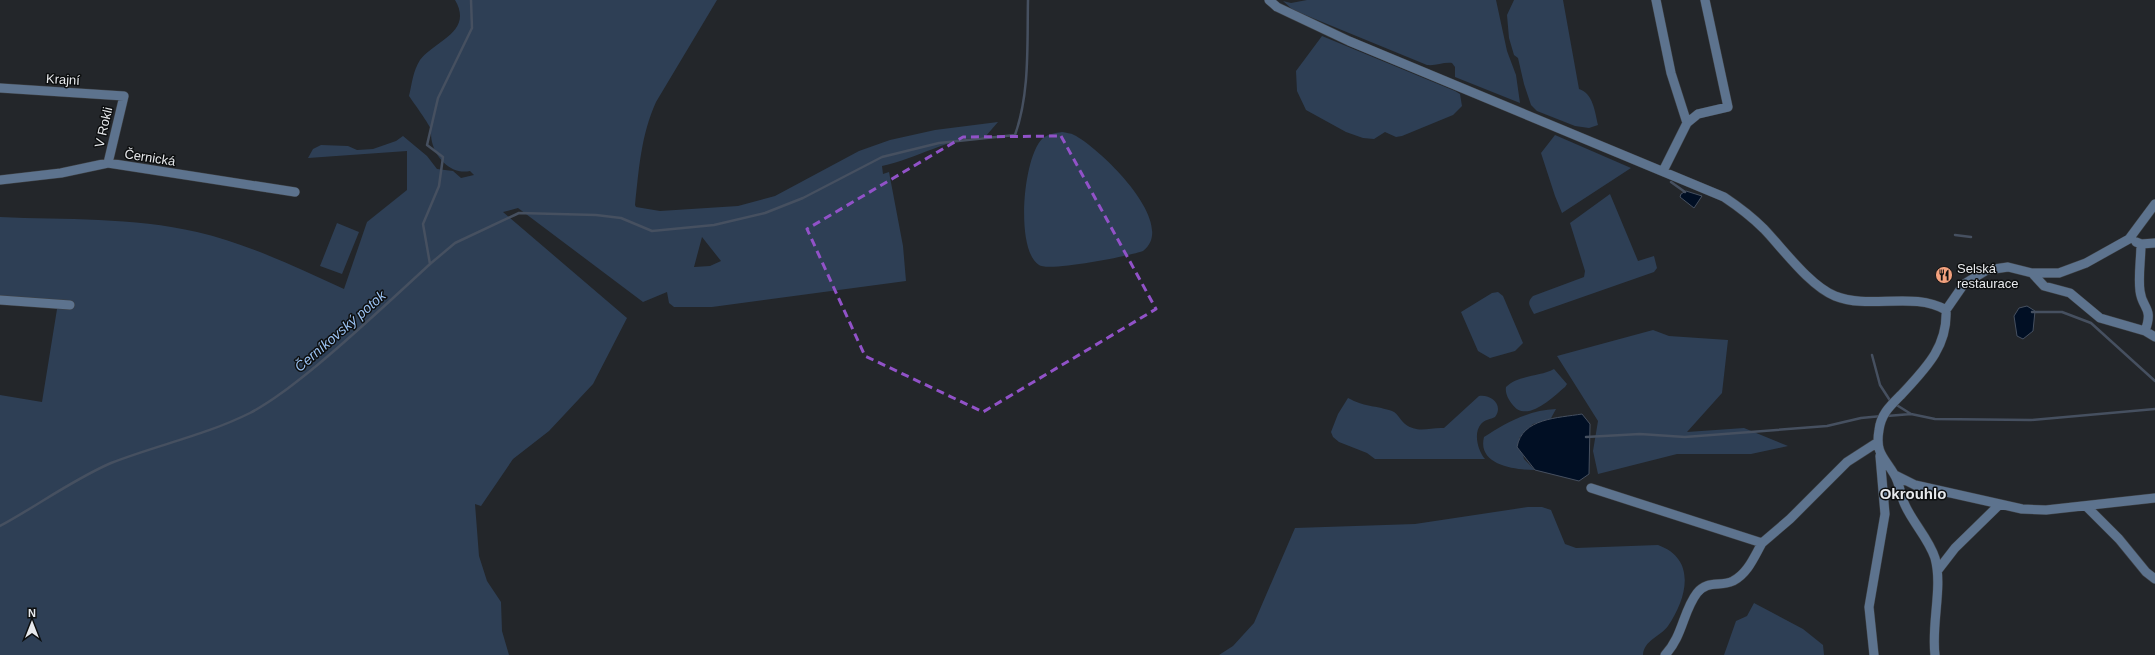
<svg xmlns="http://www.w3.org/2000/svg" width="2155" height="655" font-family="Arial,sans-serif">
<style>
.green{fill:#2e3f55;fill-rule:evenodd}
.water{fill:#010f24;stroke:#465060}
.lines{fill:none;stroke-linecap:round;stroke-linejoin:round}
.stream{stroke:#465060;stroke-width:2.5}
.minor-casing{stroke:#3e4145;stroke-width:10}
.minor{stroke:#5d738e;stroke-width:9}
.marked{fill:none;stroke:#9152c8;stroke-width:3;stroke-dasharray:8 5;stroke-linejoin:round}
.labels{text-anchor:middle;stroke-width:3;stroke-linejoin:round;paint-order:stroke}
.street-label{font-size:13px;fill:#e7e9ec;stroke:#0d0f10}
.poi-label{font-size:13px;fill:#e7e9ec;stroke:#0d0f10;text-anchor:start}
.water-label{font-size:14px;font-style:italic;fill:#9bc2f2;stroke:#0d0f10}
.quarter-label{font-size:15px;font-weight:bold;fill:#e7e9ec;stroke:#0d0f10}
</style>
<rect width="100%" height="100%" fill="#23262a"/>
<path class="green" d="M455,0H717L656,102C641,135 639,169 635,205L636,207L660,211L738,206L775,196L859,151L890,140L935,130L998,122L985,137C950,137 916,159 882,166L883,174L889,172L903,246L906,281L712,307H674L669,303L667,292L643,302L518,208L503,212L627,318L593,384L549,431L513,459L481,506L475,504L479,556L487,581L501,602L502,631L509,655H0V395L42,402L58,303L0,296V217C65,220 133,217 197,232C248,244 296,267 344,289L367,222L407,190V151L308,158L313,149L321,145L348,146L357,150L373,149L396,141L403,136L427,156L437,169L453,171L461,178L474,175L470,171C452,175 436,159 432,142C431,138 431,134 431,130C430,125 413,102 409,96C412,83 413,71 420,60C434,41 474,32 455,0ZM702,237L721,261L710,266L694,267Z
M1307,0H1496L1507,51L1516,75L1520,103L1455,77V67L1452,63C1443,62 1436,66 1427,65L1293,10L1283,1L1291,3Z
M1514,0H1563L1579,89C1593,93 1595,112 1598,125L1589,128L1575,126L1537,111L1531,105L1524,84L1518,58L1514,55L1509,38L1507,15Z
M1322,36L1455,91L1460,94L1462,106L1453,115L1402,136L1396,137L1385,132L1374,139L1363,138L1346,132L1306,110L1297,91L1296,71Z
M1062,132C1066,133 1071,133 1074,135C1100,148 1179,224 1143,251C1130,256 1048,272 1039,265C1015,250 1023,158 1042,139C1047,134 1056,133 1062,132Z
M1555,135L1631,168L1562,213L1555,196L1541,153Z
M1610,194L1638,261L1654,256L1657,268L1654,272L1534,314C1530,306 1526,303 1533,296L1584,277L1585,271L1570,223Z
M337,223L359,232L342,274L320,266Z
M1498,292L1503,296L1523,343L1515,351L1490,358L1478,351L1461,312L1492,293Z
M1653,330L1669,336L1728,340L1722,393L1687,432L1744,428L1788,446L1751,454H1677L1598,474L1593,451L1598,421L1557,356Z
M1554,369L1567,384L1565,387C1552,398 1526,424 1512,404C1508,399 1505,393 1506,387C1518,375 1539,377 1554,369Z
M1479,396C1491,394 1504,405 1495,417C1491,419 1484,420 1481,424C1473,433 1478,451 1485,459H1375L1367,453L1339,442L1333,437L1331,432L1338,414L1348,398C1365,407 1372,405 1389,410C1398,412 1399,419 1405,424C1418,434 1430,427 1444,428Z
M1556,409L1550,420L1533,424L1519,438L1524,459L1535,470C1514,470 1477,465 1484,437C1505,423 1529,410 1556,409Z
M1528,507H1542L1551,510L1565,544L1576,548L1658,545C1697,559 1687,598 1668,626C1660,637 1644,640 1643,655H1219L1233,646L1254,623L1295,528L1415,524Z
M1754,603L1803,629L1823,645L1824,655H1724L1736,621L1747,616Z"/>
<path class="water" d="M1686,191L1702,196L1694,208L1680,197L1681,194Z
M2027,306L2035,311L2033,331L2023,339L2017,336L2014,316L2019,308Z
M1582,414L1590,424L1589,474L1579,481L1535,470L1517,447C1522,418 1558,418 1582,414Z"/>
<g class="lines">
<path class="stream" d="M1671,182L1685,192
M1955,235L1971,237
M430,264L455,243L519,213L596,215L621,218L652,231L714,225L765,213L803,198L882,157L939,143L1015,135C1030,93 1027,44 1028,0
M2032,312H2062L2091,323L2155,381
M1872,355L1880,385L1891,402
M1895,404L1911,414L1935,419L2031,420L2155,409
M1887,416L1911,414
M1586,437L1640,434L1685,437L1827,426L1861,418L1882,416
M0,526C37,506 72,480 111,463C157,445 206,435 250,413C273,401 295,383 315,367C355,334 392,299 430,264L423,224L439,186L443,157L427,145L438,98L472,28L471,0"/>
<g class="minor-casing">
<path id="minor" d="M1269,0L1277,7L1349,41L1724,197C1739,207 1752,217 1764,229C1783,249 1810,286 1835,296C1870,310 1913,291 1946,310C1948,347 1925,369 1901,395C1890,406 1881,414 1879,430C1875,453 1884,457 1894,474C1900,483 1900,495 1905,505C1913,523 1929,539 1935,558C1943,587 1931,624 1935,655
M1656,0L1671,73L1687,123
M0,88L124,96L108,163
M1663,171L1687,123L1698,114L1728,107L1705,0
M0,180L61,173L108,163L295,192
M2136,242L2141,244L2155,243
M2141,244C2141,259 2138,276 2140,291C2142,309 2154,307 2145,331
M2032,273L2044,286L2070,293L2100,318L2145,331L2155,337
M0,300L70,305
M1946,310L1964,284L1987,270L2008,267L2032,273H2059L2086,263L2129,239L2155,204
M1895,475L1915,485L2022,509L2046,510L2155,498
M1591,488L1762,543L1790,519L1847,462L1878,442
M2086,506L2119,539L2146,572L2155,579
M1938,570L1955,548L1999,505
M1665,655C1683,636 1683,611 1697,593C1707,580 1720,587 1733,581C1748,573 1754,557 1762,543
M1874,655L1869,607L1885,514L1880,456"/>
</g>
<use href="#minor" class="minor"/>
</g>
<path class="marked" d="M1061,136L1156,309L983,412L865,356L807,229L963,137Z"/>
<defs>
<g id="restaurant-disc" transform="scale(0.9)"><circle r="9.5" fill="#f2a17e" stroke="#0d0f10"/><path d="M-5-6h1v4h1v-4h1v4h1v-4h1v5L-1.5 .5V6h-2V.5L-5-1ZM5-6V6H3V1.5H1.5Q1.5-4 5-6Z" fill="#111"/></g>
</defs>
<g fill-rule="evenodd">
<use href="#restaurant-disc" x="1944" y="275"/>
</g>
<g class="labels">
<g class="street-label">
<text transform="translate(63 79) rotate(3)" y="5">Krajní</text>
<text transform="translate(103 127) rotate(-77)" y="5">V Rokli</text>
<text transform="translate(150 157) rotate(9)" y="5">Černická</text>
</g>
<g class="poi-label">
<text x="1957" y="273">Selská<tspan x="1957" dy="15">restaurace</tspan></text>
</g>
<g class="water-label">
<text transform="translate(340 331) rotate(-41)" y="5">Černíkovský potok</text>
</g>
<g class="quarter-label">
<text x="1913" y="499">Okrouhlo</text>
</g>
</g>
<g transform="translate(32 623)" stroke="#0d0f10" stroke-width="3" paint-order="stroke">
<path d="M0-3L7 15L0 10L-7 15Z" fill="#e7e9ec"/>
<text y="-6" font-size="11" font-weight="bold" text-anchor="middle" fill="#e7e9ec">N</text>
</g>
</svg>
